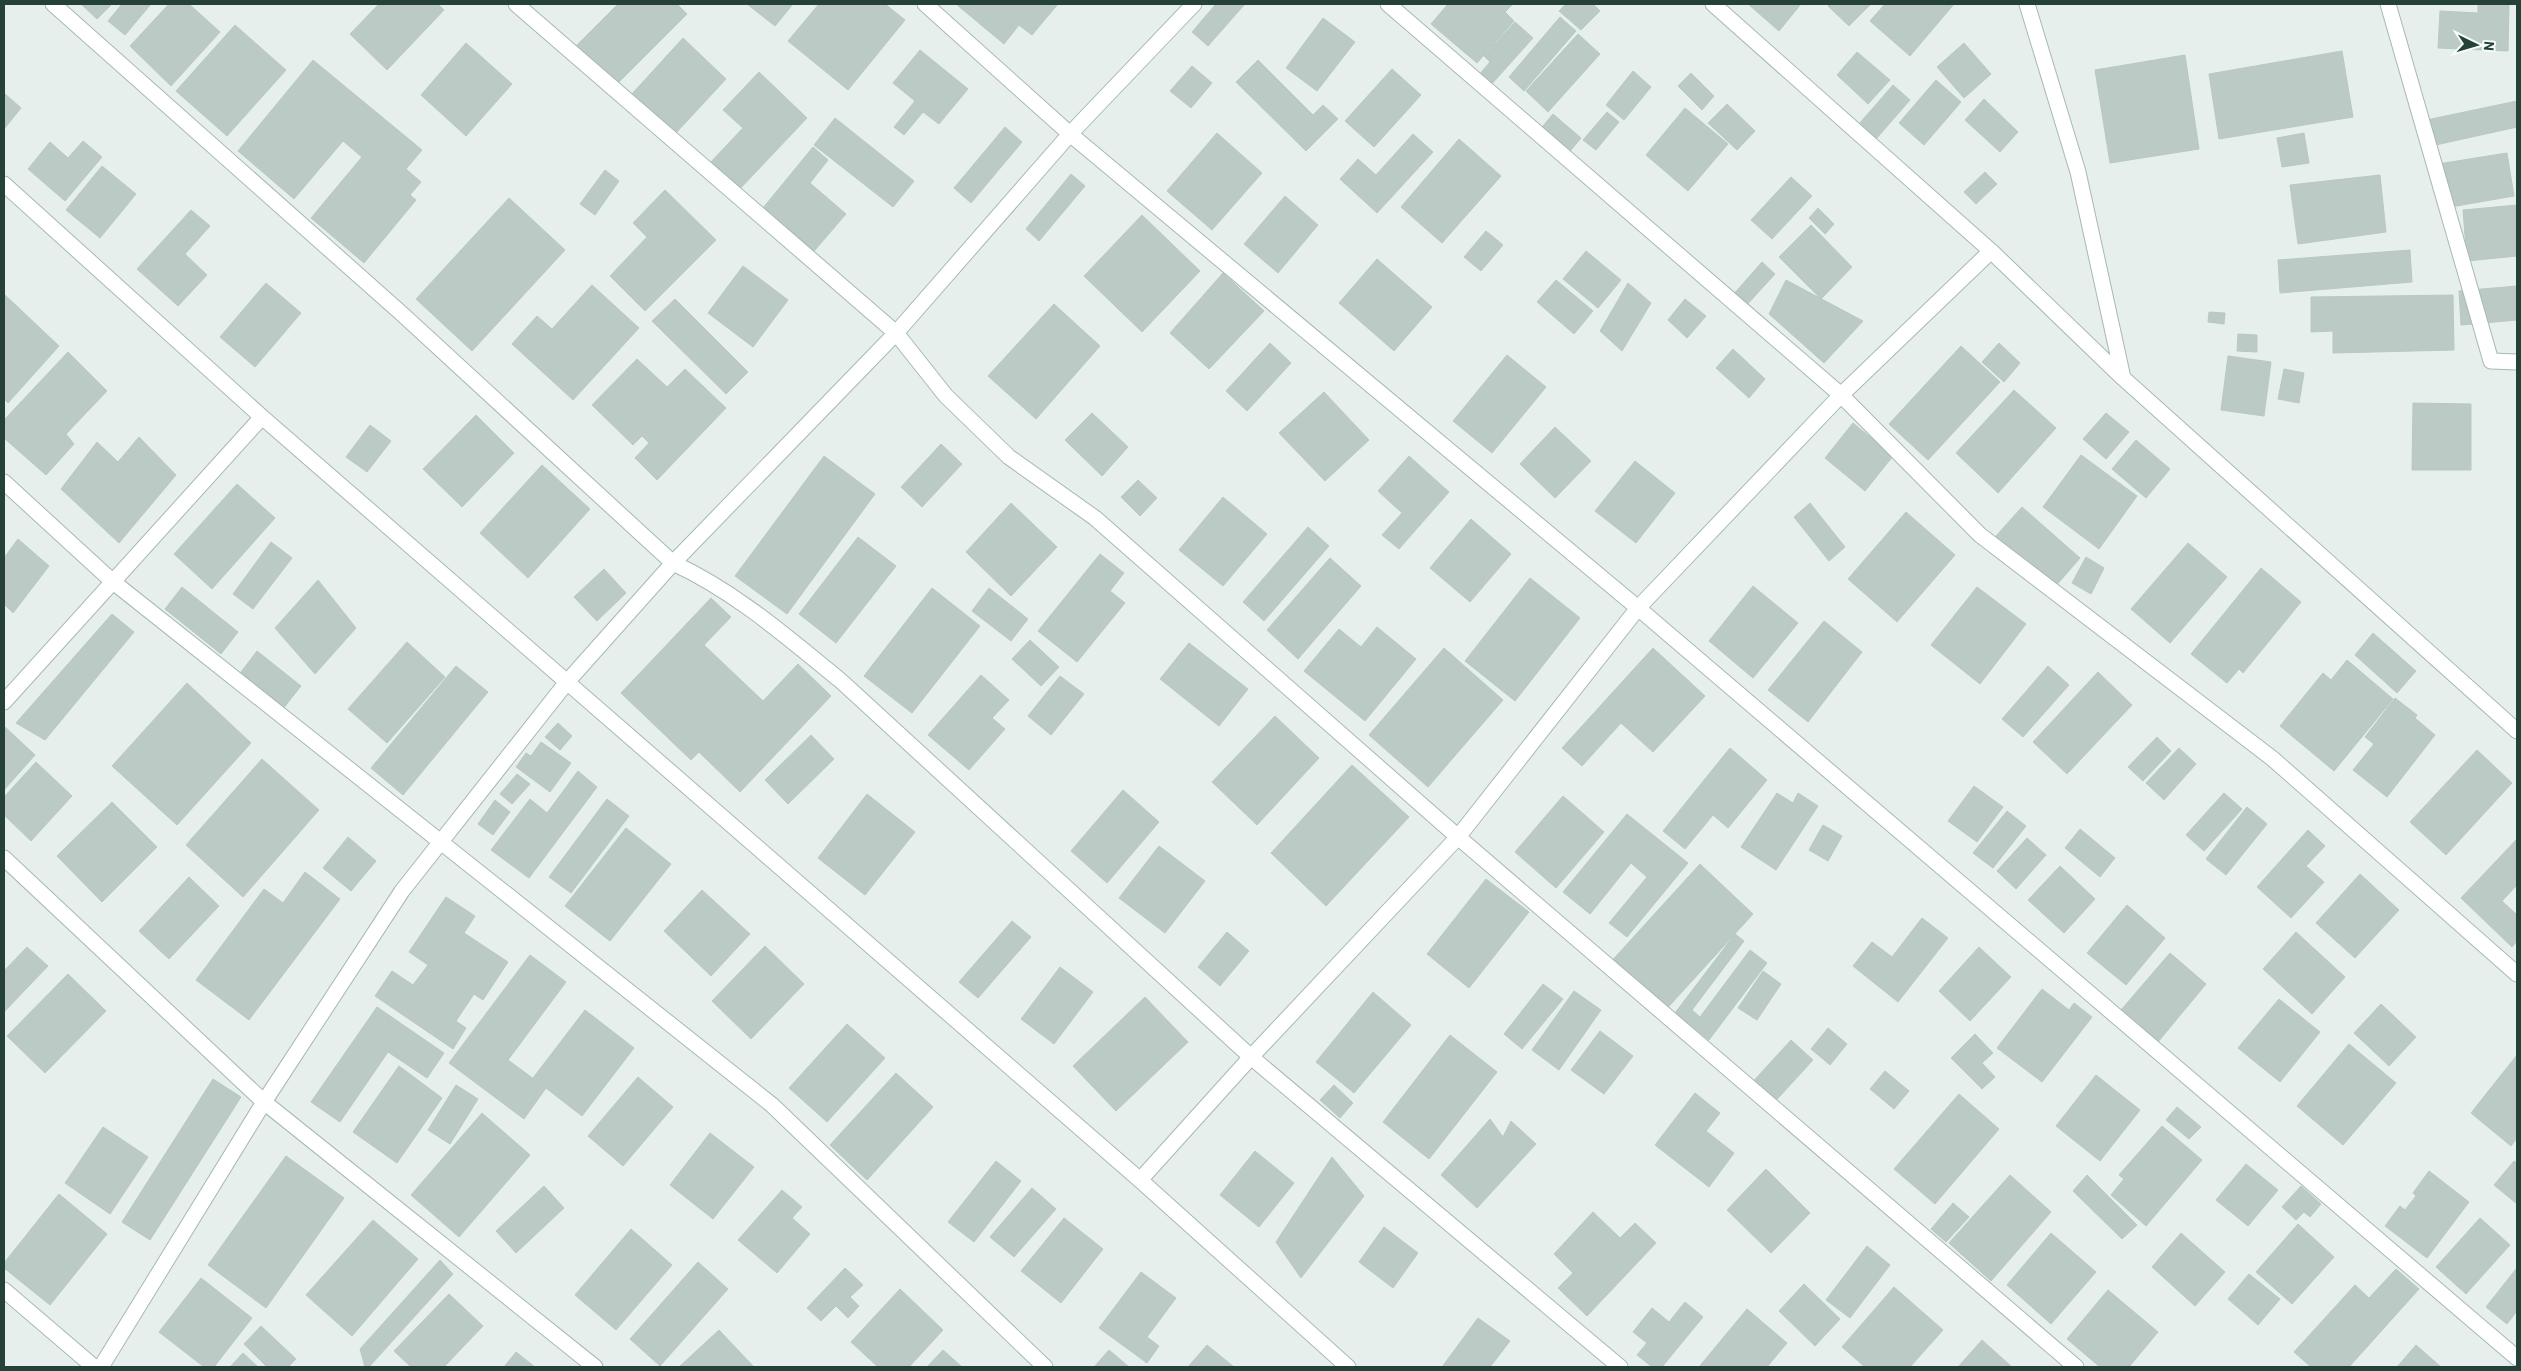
<svg xmlns="http://www.w3.org/2000/svg" width="2521" height="1371" font-family="Barlow,sans-serif">
<style>
.building{fill:#bbcac4;stroke:#b8c9c2}
.lines{fill:none;stroke-linecap:round;stroke-linejoin:round}
.minor-casing{stroke:#a8b8b2;stroke-width:17}
.minor{stroke:#fff;stroke-width:15}
</style>
<rect width="100%" height="100%" fill="#e6efeb"/>
<path class="building" d="M81,4H112L97,19Z
M122,4H151L125,35L108,21Z
M169,4H189L220,32L171,86L130,46Z
M379,4H438L444,10L387,70L350,34Z
M618,4H677L687,14L616,85L577,45Z
M747,4H793L775,26Z
M819,4H885L905,20L848,90L788,41Z
M956,4H1058L1032,35L1019,25L1004,44Z
M1216,4H1245L1208,46L1192,32Z
M1448,4H1513L1505,12L1514,21L1477,63L1431,24Z
M1566,4H1593L1600,11L1581,30L1559,11Z
M1748,4H1801L1779,31Z
M1830,4H1871L1849,26L1828,6Z
M1885,4H1954L1910,56L1870,21Z
M2478,4H2509L2508,51L2438,48L2440,11L2478,13Z
M1560,17L1576,31L1524,91L1509,77Z
M1323,18L1355,42L1317,91L1286,68Z
M1515,22L1533,38L1489,87L1478,76L1490,62L1484,56Z
M235,25L286,70L227,136L176,91Z
M1578,34L1600,54L1548,112L1526,91Z
M683,38L726,79L674,135L631,95Z
M466,43L512,84L466,136L421,95Z
M1964,43L1991,74L1964,98L1937,67Z
M920,50L968,89L939,124L923,112L904,135L894,127L915,101L893,83Z
M2342,51L2353,117L2219,139L2209,74Z
M1857,52L1890,80L1868,104L1837,75Z
M2185,55L2199,149L2110,163L2095,70Z
M313,60L422,150L406,169L421,182L410,195L416,200L364,263L311,218L362,157L343,141L294,199L238,151Z
M1258,60L1313,115L1323,105L1338,119L1306,151L1236,82Z
M1192,66L1212,83L1191,108L1170,91Z
M1392,69L1421,95L1374,147L1345,121Z
M1633,71L1651,87L1624,120L1606,105Z
M759,72L807,118L737,192L708,165L743,128L723,110Z
M1691,73L1714,96L1702,110L1678,86Z
M1936,80L1961,102L1924,145L1899,123Z
M1893,85L1910,100L1876,139L1859,124Z
M4,93L21,108L4,129Z
M1984,99L2018,132L2000,152L1965,120Z
M2517,101V127L2422,148L2417,122Z
M1727,104L1755,131L1737,150L1708,123Z
M1685,108L1728,144L1688,191L1646,155Z
M1607,112L1619,122L1596,150L1583,140Z
M1553,114L1581,138L1566,156L1538,132Z
M835,118L914,181L893,207L814,145Z
M1005,127L1022,142L971,203L954,188Z
M1217,133L1262,173L1212,230L1167,191Z
M2304,133L2309,163L2282,167L2277,138Z
M1413,134L1433,152L1377,213L1340,179L1358,159L1376,175Z
M1459,139L1501,176L1442,243L1401,207Z
M83,141L102,157L65,201L28,169L50,142L68,158Z
M813,147L828,160L810,183L846,214L809,257L758,214Z
M2507,153L2514,196L2445,208L2438,164Z
M102,166L136,194L100,238L66,210Z
M605,170L619,181L595,215L580,204Z
M1985,172L1997,184L1976,204L1964,192Z
M1071,174L1085,186L1039,241L1026,229Z
M2380,175L2386,232L2298,244L2290,185Z
M1791,177L1812,196L1772,239L1751,220Z
M665,190L716,240L645,311L610,276L647,237L633,223Z
M1285,196L1318,225L1278,273L1244,244Z
M509,198L565,250L472,351L416,299Z
M2517,205V256L2467,261L2463,210Z
M1818,208L1834,224L1825,234L1809,218Z
M191,210L210,226L185,254L207,275L178,306L137,269Z
M1142,215L1200,271L1142,332L1084,276Z
M1811,225L1852,267L1821,299L1779,257Z
M1486,231L1503,245L1481,271L1464,257Z
M2410,250L2412,282L2280,293L2278,260Z
M1586,251L1621,280L1598,308L1563,279Z
M1377,259L1432,307L1394,351L1339,303Z
M1762,262L1775,274L1744,308L1732,296Z
M743,266L788,300L753,347L708,313Z
M1223,273L1264,311L1209,369L1170,333Z
M1556,280L1593,311L1574,334L1537,302Z
M1786,280L1863,321L1824,363L1769,314Z
M266,283L301,313L255,367L220,337Z
M1628,283L1651,303L1622,351L1600,331Z
M592,285L639,328L573,400L512,344L537,316L552,329Z
M2517,286V320L2461,325L2459,291Z
M4,294L59,346L8,403L4,399Z
M2453,295L2454,350L2333,353V331L2311,332V297Z
M675,299L748,372L726,394L652,321Z
M1685,299L1706,316L1687,338L1668,320Z
M1054,304L1100,346L1036,419L988,376Z
M2209,312L2225,313L2224,324L2208,322Z
M2238,334L2257,335V352L2237,351Z
M1270,343L1291,363L1247,411L1226,391Z
M1999,343L2020,363L2004,382L1982,362Z
M1961,346L2000,382L1928,460L1889,424Z
M1733,349L1765,379L1749,398L1716,368Z
M68,352L107,391L66,434L74,444L46,475L4,438V420Z
M1507,355L1546,387L1492,453L1453,421Z
M2228,356L2271,362L2264,416L2221,410Z
M637,359L667,387L685,369L726,408L657,480L635,458L649,443L642,436L633,445L592,405Z
M2284,369L2304,373L2299,403L2278,399Z
M2014,390L2056,428L1998,493L1956,453Z
M1324,392L1369,440L1325,481L1279,433Z
M2413,403L2471,404V470H2412Z
M1092,413L1128,447L1102,476L1065,440Z
M2106,413L2129,432L2106,459L2083,439Z
M476,415L514,453L462,507L423,469Z
M1853,423L1893,456L1865,491L1825,458Z
M370,425L391,441L367,472L346,457Z
M1555,427L1591,461L1555,498L1520,464Z
M139,437L176,475L119,543L61,489L97,442L118,462Z
M2136,440L2170,469L2146,498L2112,469Z
M941,444L962,464L922,507L901,487Z
M2081,455L2137,496L2099,549L2043,507Z
M824,456L875,494L787,614L735,576Z
M1409,456L1449,492L1399,549L1382,535L1402,513L1378,491Z
M1635,461L1675,493L1636,543L1595,511Z
M542,465L590,509L528,578L480,533Z
M1138,480L1157,498L1140,516L1121,497Z
M237,484L275,518L212,589L174,554Z
M1223,497L1267,534L1223,586L1179,550Z
M1011,503L1057,547L1011,596L966,552Z
M1810,503L1845,547L1829,561L1794,517Z
M2022,507L2080,558L2054,588L1996,536Z
M1906,512L1955,555L1897,622L1848,579Z
M1471,519L1511,554L1470,602L1430,568Z
M1308,527L1329,546L1264,621L1243,602Z
M858,537L896,566L836,643L799,614Z
M18,539L49,566L13,613L4,604V558Z
M271,542L292,558L253,609L233,594Z
M2188,543L2227,577L2170,643L2131,609Z
M1100,554L1124,573L1110,591L1125,603L1077,662L1038,631Z
M2086,557L2104,568L2091,594L2072,583Z
M1330,558L1361,586L1298,659L1267,630Z
M2261,568L2301,602L2243,673L2239,669L2227,683L2191,654Z
M604,569L626,593L597,621L574,597Z
M1530,578L1580,618L1515,701L1465,661Z
M318,580L356,628L315,674L275,628Z
M1753,586L1798,623L1753,678L1709,641Z
M182,587L238,632L221,654L165,609Z
M1977,587L2026,624L1980,684L1931,645Z
M932,588L980,626L912,713L864,676Z
M989,588L1028,619L1011,641L972,611Z
M711,598L731,617L704,645L763,701L798,664L831,696L740,792L699,752L691,760L621,693Z
M112,614L134,632L45,740L16,723Z
M1824,621L1862,652L1808,722L1768,690Z
M1377,627L1416,659L1365,721L1304,671L1339,629L1361,647Z
M2373,633L2416,671L2397,693L2355,655Z
M1030,640L1059,667L1041,686L1012,659Z
M407,642L445,677L387,743L348,709Z
M1189,643L1248,689L1219,726L1160,679Z
M1444,648L1503,700L1428,787L1369,735Z
M1653,648L1705,696L1653,752L1621,723L1582,766L1562,748Z
M257,651L301,686L282,710L238,676Z
M2347,660L2393,699L2334,771L2280,726L2323,673L2331,680Z
M456,666L488,692L403,795L371,768Z
M2048,666L2069,685L2023,737L2002,719Z
M2098,672L2132,705L2067,774L2033,742Z
M981,675L1009,700L992,718L1005,729L969,770L928,735Z
M1060,676L1084,694L1051,735L1028,716Z
M187,683L251,743L177,825L112,766Z
M2395,698L2417,715L2415,718L2435,735L2387,797L2353,770L2374,744L2365,737Z
M1275,716L1319,758L1257,825L1212,782Z
M558,723L572,736L560,750L545,737Z
M4,726L35,755L4,790Z
M811,735L834,759L788,804L765,780Z
M2157,737L2171,751L2143,781L2128,767Z
M541,742L571,763L550,792L516,767L526,753L531,756Z
M1730,748L1767,780L1728,828L1713,815L1685,849L1663,831Z
M2179,748L2196,764L2164,800L2146,783Z
M2477,750L2512,783L2446,855L2410,822Z
M262,759L319,810L243,897L186,845Z
M36,762L72,796L31,841L4,815V797Z
M1352,765L1409,817L1326,906L1271,853Z
M578,771L597,787L529,878L491,850L530,799L547,813Z
M517,774L530,784L512,804L500,794Z
M1974,786L2003,807L1977,842L1948,821Z
M1123,790L1159,822L1107,883L1071,851Z
M1777,793L1793,803L1798,793L1818,806L1776,870L1741,847Z
M2224,793L2242,809L2204,851L2186,835Z
M867,794L915,832L865,895L818,858Z
M1563,796L1604,832L1556,888L1515,852Z
M607,799L629,816L571,893L549,877Z
M495,800L510,812L493,835L478,824Z
M112,802L157,847L102,902L57,856Z
M2247,807L2267,824L2226,875L2206,859Z
M2007,811L2026,826L1993,868L1973,853Z
M1627,814L1688,863L1627,937L1609,923L1647,877L1631,863L1590,914L1563,892Z
M1823,825L1842,836L1828,861L1809,850Z
M626,828L671,864L610,941L565,906Z
M2080,829L2115,858L2100,877L2065,848Z
M2308,830L2325,846L2306,866L2324,882L2291,918L2257,887Z
M348,837L376,861L351,891L323,868Z
M2027,838L2046,855L2016,889L1997,871Z
M2517,839V885L2502,901L2517,915V941L2512,947L2461,898Z
M1159,846L1205,881L1165,933L1119,898Z
M1700,864L1753,914L1661,1015L1608,965Z
M2060,866L2095,899L2064,933L2028,900Z
M305,872L340,899L249,1020L196,980L264,889L283,903Z
M2360,874L2399,910L2355,958L2316,923Z
M189,877L219,906L169,959L139,931Z
M1486,879L1529,912L1469,988L1427,954Z
M702,890L750,934L711,976L664,931Z
M446,897L475,916L464,933L508,962L483,1000L474,994L456,1021L466,1028L453,1049L375,996L392,971L413,985L428,965L409,952Z
M2127,905L2165,938L2126,985L2087,953Z
M1922,918L1948,938L1898,1002L1853,966L1872,942L1892,957Z
M1012,921L1031,937L978,998L959,982Z
M1227,932L1249,951L1220,986L1198,967Z
M2296,932L2345,977L2312,1014L2263,969Z
M1735,934L1744,941L1692,1010L1700,1017L1750,950L1767,963L1709,1040L1675,1013Z
M765,946L804,984L751,1039L712,1001Z
M27,947L48,966L4,1012V971Z
M1979,947L2011,977L1970,1021L1939,991Z
M2170,953L2206,984L2158,1042L2121,1010Z
M530,955L566,982L508,1060L546,1088L524,1119L449,1063Z
M1060,967L1093,992L1054,1044L1021,1019Z
M1763,971L1781,984L1757,1020L1738,1008Z
M68,974L106,1011L45,1073L7,1036Z
M1543,984L1563,999L1522,1049L1504,1034Z
M2042,989L2069,1010L2074,1003L2092,1017L2042,1082L1997,1048Z
M1574,991L1601,1010L1559,1070L1532,1050Z
M1373,992L1411,1025L1354,1093L1316,1062Z
M1145,997L1188,1042L1116,1111L1073,1066Z
M2279,999L2320,1032L2280,1082L2238,1048Z
M2381,1004L2416,1037L2389,1066L2354,1033Z
M377,1007L444,1053L427,1078L388,1052L340,1122L311,1102Z
M585,1010L634,1048L582,1116L533,1078Z
M847,1024L885,1058L827,1122L789,1088Z
M1828,1028L1847,1044L1830,1065L1811,1049Z
M1600,1031L1633,1056L1604,1094L1571,1070Z
M1975,1034L1993,1053L1982,1063L1995,1077L1982,1089L1951,1058Z
M1450,1035L1497,1072L1429,1159L1383,1122Z
M1791,1040L1813,1060L1770,1107L1748,1087Z
M2349,1044L2396,1083L2343,1145L2297,1106Z
M2517,1055V1138L2511,1146L2471,1113Z
M399,1066L442,1098L397,1163L353,1132Z
M1885,1071L1909,1091L1894,1109L1870,1089Z
M896,1073L933,1107L867,1180L830,1145Z
M2096,1075L2140,1110L2100,1161L2056,1126Z
M638,1077L673,1107L623,1166L588,1136Z
M213,1079L241,1097L150,1240L122,1222Z
M456,1085L478,1099L450,1144L428,1130Z
M1334,1085L1353,1103L1340,1118L1320,1100Z
M1695,1093L1720,1113L1706,1131L1734,1153L1709,1187L1655,1145Z
M1959,1094L1999,1129L1935,1204L1894,1169Z
M2177,1107L2201,1127L2189,1139L2166,1120Z
M482,1113L530,1155L459,1237L411,1195Z
M1490,1119L1503,1137L1511,1121L1536,1144L1477,1208L1441,1175Z
M2162,1126L2202,1160L2146,1226L2111,1195L2124,1179L2119,1175Z
M103,1127L148,1157L110,1214L65,1183Z
M710,1133L754,1167L713,1219L670,1185Z
M1255,1151L1294,1183L1259,1227L1220,1195Z
M286,1156L344,1198L266,1308L208,1265Z
M1332,1157L1364,1196L1301,1278L1276,1242Z
M996,1161L1021,1181L974,1242L948,1222Z
M2514,1161L2517,1163V1204L2494,1185Z
M2246,1164L2278,1190L2248,1226L2216,1200Z
M1766,1169L1810,1213L1771,1253L1727,1210Z
M2429,1171L2469,1202L2427,1258L2385,1226L2400,1206L2405,1210L2416,1196L2413,1193Z
M2010,1175L2051,1212L1991,1281L1949,1243Z
M2087,1175L2137,1225L2122,1239L2073,1191Z
M544,1186L564,1208L516,1253L496,1231Z
M2301,1186L2321,1204L2310,1217L2304,1212L2296,1220L2282,1207Z
M1032,1188L1056,1209L1014,1257L990,1237Z
M782,1190L802,1207L792,1218L810,1234L777,1273L738,1240Z
M59,1194L107,1234L50,1305L4,1268V1263Z
M1953,1203L1969,1217L1946,1242L1931,1229Z
M1593,1212L1620,1238L1635,1223L1656,1243L1587,1316L1558,1288L1573,1273L1554,1254Z
M1064,1218L1103,1249L1061,1303L1021,1271Z
M2480,1218L2510,1245L2466,1294L2436,1267Z
M373,1220L418,1259L352,1336L306,1295Z
M2298,1224L2334,1257L2292,1304L2256,1272Z
M1384,1227L1418,1253L1393,1288L1359,1262Z
M631,1229L672,1265L616,1330L575,1295Z
M2051,1233L2096,1272L2051,1324L2007,1285Z
M2181,1233L2225,1272L2195,1306L2152,1267Z
M1867,1246L1890,1265L1850,1318L1826,1300Z
M440,1260L453,1274L369,1367H365L360,1349Z
M698,1262L728,1289L660,1366L630,1339Z
M845,1268L863,1285L850,1297L859,1306L848,1318L836,1306L821,1321L807,1308Z
M2396,1269L2419,1289L2349,1367H2311L2294,1352L2355,1285L2369,1298Z
M2516,1269L2517,1311L2507,1324L2486,1307Z
M1141,1272L1176,1298L1147,1337L1159,1346L1147,1363L1099,1328Z
M2249,1274L2280,1299L2258,1325L2228,1299Z
M201,1278L252,1318L214,1367H204L159,1332Z
M1804,1284L1840,1319L1815,1346L1779,1311Z
M1894,1287L1943,1330L1910,1367H1865L1842,1347Z
M900,1289L943,1330L909,1367H878L851,1342Z
M2108,1290L2158,1332L2129,1367H2100L2067,1339Z
M449,1294L483,1326L444,1367H411L394,1351Z
M1685,1302L1703,1317L1662,1367H1652L1637,1355L1647,1343L1633,1332L1652,1308L1669,1322Z
M1747,1309L1787,1343L1767,1367H1699Z
M1478,1318L1510,1341L1490,1367H1442Z
M261,1326L296,1359L288,1367H267L244,1344Z
M719,1330L754,1367H679Z
M1982,1340L2012,1367H1958Z
M1207,1345L1234,1367H1188Z
M2416,1345L2441,1367H2397Z
M943,1350L962,1367H927Z
M1109,1350L1129,1367H1094Z
M516,1352L535,1367H504Z
M243,1353L258,1367H230Z"/>
<g class="lines">
<g class="minor-casing">
<path id="minor" d="M53,4L401,313L673,563C736,592 788,638 841,681L1251,1057L1620,1367
M516,4L896,333L946,396L1009,457L1095,518L1458,837L2076,1367
M925,4L1070,134L1638,608L2517,1358
M1388,4L1841,395L1980,535L2273,759L2517,974
M1713,4L1991,251L2123,378L2517,731
M2027,4L2078,172L2123,378
M2388,4L2491,361L2517,362
M4,184L262,417L1140,1180L1348,1367
M4,482L112,581L772,1105L1045,1367
M4,702L262,417
M4,858L264,1102L595,1367
M1140,1180L1251,1057L1458,837L1638,608L1841,395L1991,251
M4,1290L94,1367
M101,1367L264,1102L402,891L567,682L673,563L896,333L1070,134L1194,4"/>
</g>
<use href="#minor" class="minor"/>
</g>
<rect width="2521" height="1371" fill="none" stroke="#24423a" stroke-width="10"/>
<g transform="translate(2476 45) rotate(95)" stroke="#f7fbf9" stroke-width="4" paint-order="stroke">
<path d="M0-4L9 19L0 12L-9 19Z" fill="#24423a"/>
<text y="-8" font-size="14" font-weight="bold" text-anchor="middle" fill="#24423a">N</text>
</g>
</svg>
